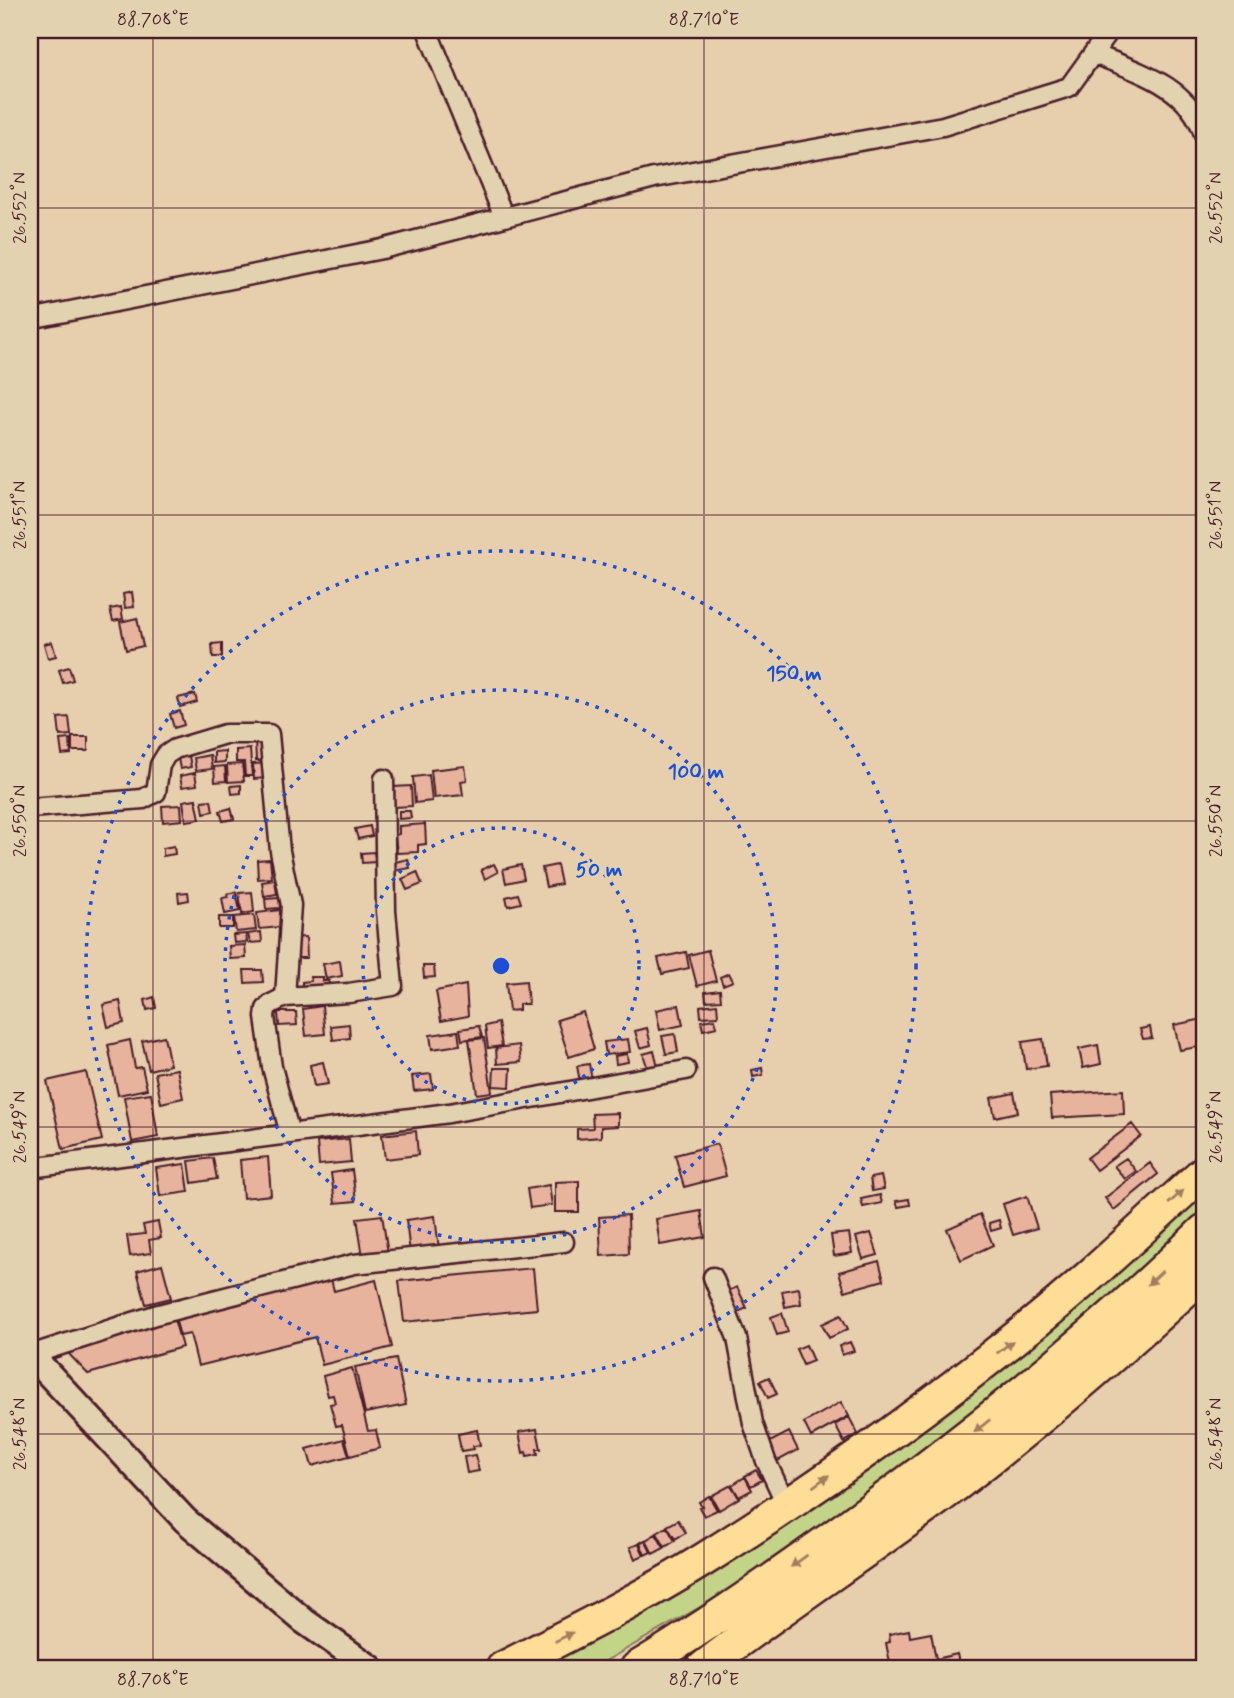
<svg xmlns="http://www.w3.org/2000/svg" width="1234" height="1698" font-family="Mynerve,sans-serif">
<style>
.green{fill:#c3d489;stroke:#867a5a;stroke-width:2}
.building{fill:#e7b39d;stroke:#4a1f2b;stroke-width:2}
.lines{fill:none;stroke-linecap:round;stroke-linejoin:round}
.street-casing{stroke:#4a1f2b;stroke-width:23}
.secondary-casing{stroke:#4a1f2b;stroke-width:30}
.highway-casing{stroke:#4a1f2b;stroke-width:37}
.street{stroke:#e3d2af;stroke-width:18}
.secondary{stroke:#e3d2af;stroke-width:24}
.highway{stroke:#fedd96;stroke-width:32}
.oneway{fill:#a47e60}
.ticks{fill:none;stroke:#4a1f2b;stroke-width:2;stroke-opacity:0.45}
.ring{fill:none;stroke:#1d4ed8;stroke-width:3.5;stroke-dasharray:3.5 7}
.centre{fill:#1d4ed8;stroke:#e3d2af;stroke-width:3.5}
.ring-label{font-size:21px;text-anchor:middle;font-weight:bold;fill:#1d4ed8;stroke:#e3d2af;stroke-width:5;stroke-linejoin:round;paint-order:stroke}
.neatline{fill:none;stroke:#4a1f2b;stroke-width:2.5}
.ticks-label{font-size:18px;text-anchor:middle;fill:#4a1f2b}
</style>
<rect width="100%" height="100%" fill="#e7cead"/>
<filter id="ink" filterUnits="userSpaceOnUse"><feTurbulence type="fractalNoise" baseFrequency=".0143" numOctaves="2"/><feDisplacementMap in="SourceGraphic" scale="14" xChannelSelector="R" yChannelSelector="G"/><feConvolveMatrix kernelMatrix="1 2 1 2 8 2 1 2 1" color-interpolation-filters="sRGB"/></filter>
<g filter="url(#ink)">
<path class="green" d="M1204,1187V1215L1135,1283L1023,1381L765,1570L593,1668H527L748,1543Z"/>
<path class="building" d="M132,592L134,607L125,608L123,594Z
M121,607L123,619L113,621L110,609Z
M137,618L143,646L126,650L120,622Z
M52,642L56,656L48,658L44,644Z
M222,643V657H213L212,644Z
M69,667L73,680L63,683L59,670Z
M195,694L197,702L180,707L178,698Z
M180,711L184,725L174,728L170,714Z
M69,717L71,735L60,736L58,718Z
M72,737H88V751H72Z
M70,739L71,754L62,755L60,740Z
M268,740V761H256L255,741Z
M250,749L252,776H245L244,762H236V750Z
M225,751V762L214,763V752Z
M210,755L212,769L196,771L194,758Z
M189,756L191,767L180,769L178,758Z
M268,763L269,778L254,779L253,764Z
M242,764L244,781L228,782L227,765Z
M225,766L226,781L215,782L214,767Z
M465,766L467,780L461,781L463,795L434,798L431,770Z
M195,773L197,785L182,787L180,776Z
M429,775L432,801L415,803L413,777Z
M241,785V793L232,794L231,786Z
M411,786L412,806L394,807L393,787Z
M196,799L200,819L186,821L183,801Z
M211,800L213,811L204,813L202,801Z
M181,805L182,820L163,822L162,806Z
M231,808L234,819L223,821L220,811Z
M399,811H410L411,818L399,819Z
M425,824L426,844L418,845V852L397,853L395,835L399,834V826Z
M370,826L372,836L358,839L355,829Z
M174,846L175,854L163,856V848Z
M374,852L376,862L362,863L361,853Z
M270,859L272,878L258,879L257,860Z
M408,859L410,868L393,871L391,863Z
M494,864L498,872L485,879L481,870Z
M521,865L524,879L506,883L503,869Z
M557,865L561,884L546,887L542,868Z
M417,872L422,884L407,890L402,879Z
M275,880L277,894L264,896L262,882Z
M188,892L189,900L179,902L178,893Z
M236,892L240,911L225,914L222,898L228,897L227,894Z
M252,892L254,912L242,914L239,893Z
M518,894L521,903L508,906L506,897Z
M279,898L280,908L266,909L265,899Z
M280,910L281,927L259,929L257,913Z
M254,915L256,930L236,932L234,917Z
M219,917H233V928H219Z
M261,932L262,942L250,943L248,934Z
M246,934L247,942L234,943L233,935Z
M306,937L307,958H295L293,938Z
M245,945L246,958L230,959L229,946Z
M708,950L716,981L697,986L689,955Z
M686,952L689,968L662,974L658,958Z
M340,961L342,976L326,979L323,964Z
M423,966H434L435,977L424,978Z
M244,970H262L263,982L245,983Z
M729,973L733,981L723,985L720,977Z
M310,977H323V981H329V989L302,991V982L311,981Z
M526,981L528,1004H519V1010L509,1011L506,983Z
M466,985L468,1016L441,1021L436,991Z
M720,990L721,1000L706,1001L705,992Z
M154,997L156,1008L147,1010L145,1000Z
M120,1001L124,1023L108,1027L103,1005Z
M717,1004L718,1016L701,1017L700,1006Z
M679,1005L683,1025L660,1030L656,1010Z
M322,1006L325,1034L306,1036L303,1009Z
M278,1012H296L297,1025L279,1026Z
M583,1012L594,1049L569,1057L557,1020Z
M715,1019L717,1027L703,1030L701,1021Z
M1203,1019L1204,1046L1180,1050L1174,1025Z
M498,1023L502,1046L488,1048L485,1026Z
M349,1024L350,1038L333,1040L331,1026Z
M479,1026L482,1037L462,1040L460,1029Z
M1150,1027L1152,1038L1143,1039L1140,1029Z
M647,1028L651,1045L640,1048L635,1031Z
M458,1031L460,1045L432,1049L430,1035Z
M675,1034L678,1052L666,1054L662,1036Z
M164,1036L170,1065L149,1070L142,1041Z
M484,1038L492,1092L477,1094L469,1040Z
M628,1039L630,1052L606,1055L604,1042Z
M1043,1039L1047,1066L1026,1069L1022,1042Z
M130,1040L135,1068L142,1067L147,1089L118,1095L108,1045Z
M519,1045L521,1062L497,1064L496,1048Z
M1098,1045L1101,1064L1083,1068L1079,1049Z
M654,1051L658,1066L648,1069L643,1054Z
M627,1054L628,1062L616,1064L615,1056Z
M323,1062L328,1084L314,1086L310,1065Z
M589,1064L592,1080L580,1082L577,1066Z
M494,1068H511L510,1087L493,1086Z
M762,1068L763,1075L753,1077L752,1070Z
M177,1069L183,1098L161,1103L155,1073Z
M86,1072L102,1140L63,1149L47,1081Z
M431,1074L433,1089L414,1091L412,1076Z
M1123,1090L1124,1114L1052,1118L1050,1095Z
M151,1093L158,1137L132,1142L124,1097Z
M1014,1093L1018,1112L995,1117L991,1098Z
M618,1113V1126L601,1127V1137L577,1139V1129L593,1128L592,1114Z
M1132,1124L1141,1136L1096,1170L1087,1158Z
M416,1131L418,1155L385,1159L382,1135Z
M349,1139L351,1162L319,1165L317,1142Z
M717,1144L726,1176L684,1187L675,1155Z
M268,1157L271,1195L243,1198L240,1160Z
M213,1158L217,1179L192,1183L189,1161Z
M1126,1158L1136,1171L1125,1179L1114,1166Z
M1150,1163L1158,1174L1114,1210L1105,1198Z
M185,1164L189,1192L160,1196L156,1168Z
M352,1170L356,1201L335,1203L331,1173Z
M881,1176L884,1189L872,1191L870,1178Z
M579,1181V1212H555V1182Z
M549,1185L552,1205L530,1208L527,1189Z
M880,1195L882,1203L863,1207L861,1199Z
M1027,1196L1037,1228L1013,1235L1003,1204Z
M909,1199L910,1205L898,1207L896,1201Z
M701,1211L705,1237L660,1245L656,1219Z
M980,1214L993,1245L961,1260L947,1229Z
M382,1215L388,1253L363,1257L357,1218Z
M628,1215L629,1254L601,1256L599,1217Z
M435,1216L439,1249L410,1253L406,1220Z
M999,1220L1001,1228L991,1231L989,1223Z
M158,1222L161,1238L149,1240L151,1253L130,1256L127,1236L145,1234L143,1225Z
M849,1233L852,1253L834,1256L831,1235Z
M871,1233L878,1255L863,1259L856,1237Z
M879,1261L884,1280L845,1291L839,1272Z
M162,1264L171,1298L146,1304L137,1271Z
M533,1268L537,1309L404,1322L399,1281Z
M331,1279L334,1291L376,1280L392,1347L322,1365L315,1337L198,1366L190,1334L180,1336L175,1318Z
M737,1287L747,1308L736,1313L726,1292Z
M799,1288L801,1304L785,1307L782,1291Z
M782,1313L788,1332L777,1335L771,1317Z
M841,1315L848,1329L829,1338L822,1324Z
M174,1319L182,1347L88,1374L66,1351Z
M850,1342L854,1351L842,1355L839,1346Z
M806,1345L813,1361L803,1365L796,1349Z
M396,1359L406,1405L365,1413L355,1367Z
M352,1368L368,1431L376,1430L380,1448L350,1456L342,1425L336,1426L330,1404L335,1403L333,1395L328,1396L323,1376Z
M769,1377L777,1394L768,1398L760,1381Z
M841,1402L849,1416L811,1437L804,1423Z
M849,1417L858,1434L844,1442L835,1425Z
M537,1429L541,1449H537L538,1454L527,1456L526,1452L523,1453L519,1432Z
M477,1430L480,1445L473,1446L474,1449L461,1451L458,1434Z
M789,1432L798,1450L774,1463L764,1445Z
M344,1439L349,1456L312,1466L307,1449Z
M475,1455L479,1471L467,1473L464,1457Z
M756,1470L762,1480L751,1486L745,1476Z
M745,1477L752,1490L739,1497L732,1485Z
M731,1485L739,1498L719,1510L711,1496Z
M709,1496L717,1510L704,1516L699,1507L702,1506L699,1502Z
M678,1520L686,1533L675,1539L667,1526Z
M667,1527L675,1541L665,1547L657,1533Z
M656,1534L664,1548L653,1554L646,1540Z
M645,1540L651,1552L645,1555L640,1543Z
M639,1544L644,1555L635,1559L630,1547Z
M909,1630L910,1637L931,1633L936,1659L957,1654L960,1668H891L886,1643L890,1642L889,1634Z"/>
<g class="lines">
<g class="street-casing">
<path id="street" d="M427,30L504,217
M1094,54C1138,72 1188,85 1204,134
M30,319L382,249L654,178L943,126L1069,87L1110,30
M30,808L143,799L156,792L160,765L166,755L175,749L225,734H269L280,851L291,905L285,997
M290,1134L272,1067L265,1017L266,1009L271,1004L285,997L349,993L393,986L386,911L384,779
M30,1168L449,1113L686,1070
M713,1277L737,1338L753,1423L766,1461L787,1506
M30,1355L155,1315L354,1264L564,1242"/>
</g>
<g class="secondary-casing">
<path id="secondary" d="M30,1354L185,1520L304,1621L371,1668"/>
</g>
<g class="highway-casing">
<path id="highway" d="M503,1668C570,1634 639,1600 703,1560C812,1492 918,1416 1018,1336C1083,1285 1143,1227 1204,1172
M637,1668C710,1624 779,1576 848,1526C973,1435 1094,1339 1204,1231
M703,1668C780,1608 862,1555 940,1497C1033,1427 1119,1352 1204,1273"/>
</g>
<use href="#street" class="street"/>
<use href="#secondary" class="secondary"/>
<use href="#highway" class="highway"/>
</g>
<defs><path id="oneway-solid" d="M-6-.8H1V-3.2L6.5 0L1 3.2V.8H-6Z" transform="scale(1.75)"/></defs>
<g class="oneway">
<use href="#oneway-solid" transform="translate(1176 1197) rotate(-42)"/>
<use href="#oneway-solid" transform="translate(1155 1278) rotate(137)"/>
<use href="#oneway-solid" transform="translate(1005 1347) rotate(-38)"/>
<use href="#oneway-solid" transform="translate(982 1426) rotate(141)"/>
<use href="#oneway-solid" transform="translate(821 1481) rotate(-36)"/>
<use href="#oneway-solid" transform="translate(799 1561) rotate(144)"/>
<use href="#oneway-solid" transform="translate(564 1637) rotate(-27)"/>
</g>
</g>
<path class="ticks" d="M153,30V1668M704,30V1668M30,208H1204M30,515H1204M30,821H1204M30,1127H1204M30,1434H1204"/>
<g class="ring">
<circle cx="501" cy="966" r="138"/>
<circle cx="501" cy="966" r="276"/>
<circle cx="501" cy="966" r="415"/>
</g>
<circle cx="501" cy="966" r="10" class="centre"/>
<g class="ring-label">
<text x="794" y="680">150 m</text>
<text x="696" y="778">100 m</text>
<text x="599" y="876">50 m</text>
</g>
<rect width="1234" height="1698" fill="none" stroke="#e3d2af" stroke-width="77"/>
<rect x="38" y="38" width="1158" height="1622" class="neatline"/>
<g class="ticks-label">
<text x="153" y="25">88.708°E</text>
<text x="704" y="25">88.710°E</text>
<text transform="translate(19 208) rotate(-90)" y="6">26.552°N</text>
<text transform="translate(1215 208) rotate(-90)" y="6">26.552°N</text>
<text transform="translate(19 515) rotate(-90)" y="6">26.551°N</text>
<text transform="translate(1215 515) rotate(-90)" y="6">26.551°N</text>
<text transform="translate(19 821) rotate(-90)" y="6">26.550°N</text>
<text transform="translate(1215 821) rotate(-90)" y="6">26.550°N</text>
<text transform="translate(19 1127) rotate(-90)" y="6">26.549°N</text>
<text transform="translate(1215 1127) rotate(-90)" y="6">26.549°N</text>
<text transform="translate(19 1434) rotate(-90)" y="6">26.548°N</text>
<text transform="translate(1215 1434) rotate(-90)" y="6">26.548°N</text>
<text x="153" y="1685">88.708°E</text>
<text x="704" y="1685">88.710°E</text>
</g>
</svg>
